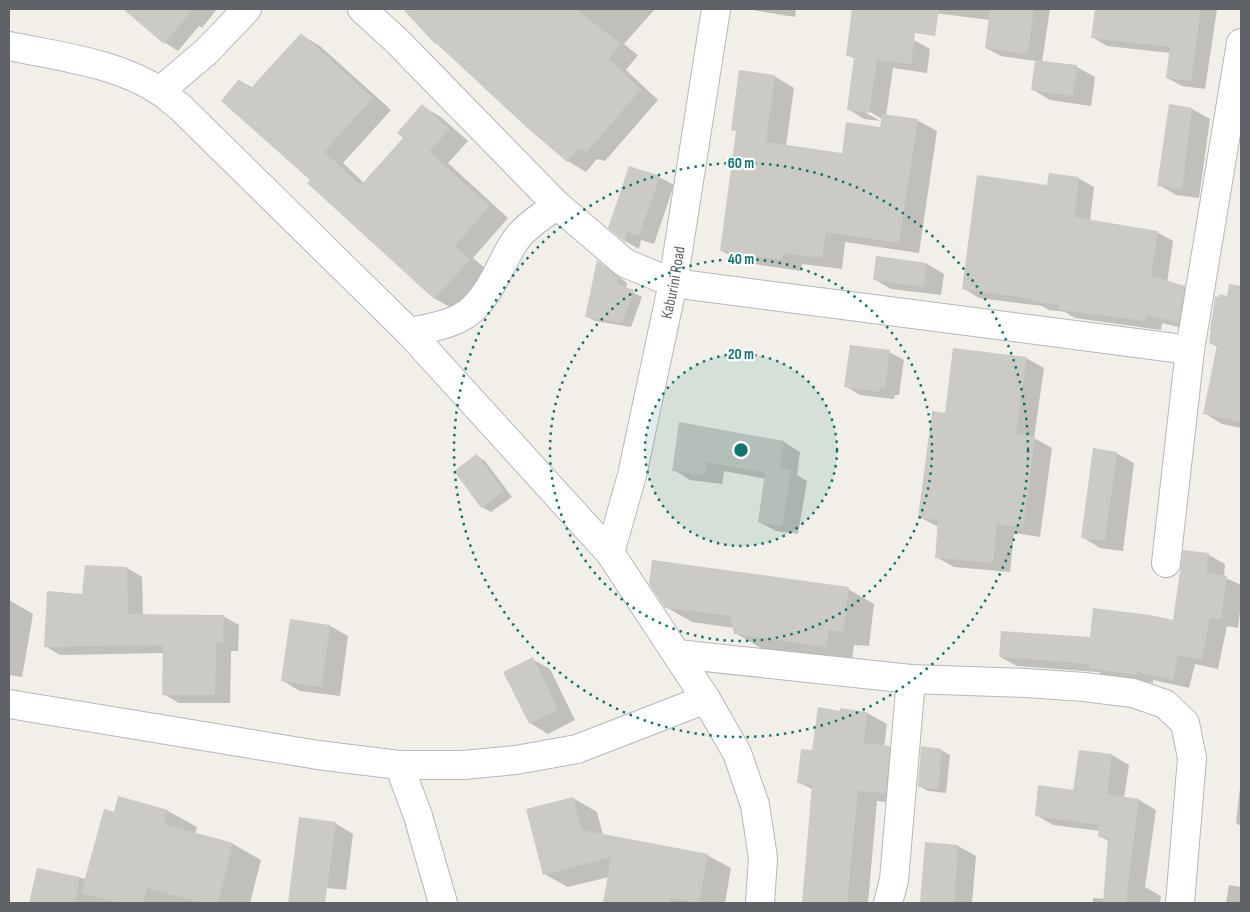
<svg xmlns="http://www.w3.org/2000/svg" width="1250" height="912" font-family="'Sofia Sans Condensed',sans-serif">
<style>
.shadow{fill:#0003}
.building{fill:#cccac5}
.lines{fill:none;stroke-linecap:round;stroke-linejoin:round}
.street-casing{stroke:#b5b8bc;stroke-width:30}
.street{stroke:#fff;stroke-width:28}
.ring{fill:none;stroke:#0f766e;stroke-width:2.5;stroke-dasharray:2.5 5}
.labels{text-anchor:middle;stroke-width:4.5;stroke-linejoin:round;paint-order:stroke}
.street-label{font-size:16px;fill:#5f6368;stroke:#fff}
.centre{fill:#0f766e;stroke:#fff;stroke-width:2.5}
.ring-label{font-size:15px;text-anchor:middle;font-weight:bold;fill:#0f766e;stroke:#fff;stroke-width:4.5;stroke-linejoin:round;paint-order:stroke}
</style>
<rect width="100%" height="100%" fill="#f1efe8"/>
<path class="shadow" d="M125,9H217L202,28L199,26L178,51L164,42Z
M403,9H473L496,29L515,9H655L624,44L638,55L626,70L658,100L605,161L597,159L586,172L568,161L524,123L442,46L435,43Z
M753,9H796L795,17L757,11Z
M927,9H1050L1042,62L1077,67L1095,77L1091,106L1050,100L1032,89L1036,61L1001,56L986,48L990,20L935,13Z
M1096,9H1217L1205,89L1182,86L1167,78L1170,53L1107,46L1092,37Z
M301,35L320,46L391,110L343,163L364,183L404,138L422,106L441,117L468,141L448,163L508,218L473,258L488,271L453,309L434,298L312,180L240,81L253,88Z
M914,40L930,49L927,73L893,68L886,116L917,120L937,131L919,253L845,242L842,269L802,264L801,271L741,262L722,251L737,132L732,129L774,76L794,88L786,146L844,154L881,129L882,119L865,109L863,111L880,121L864,119L848,109L855,59L848,55Z
M1170,106L1192,109L1210,119L1199,198L1176,195L1159,185Z
M659,177L674,185L654,244L641,240L639,249L625,241L609,227Z
M1078,178L1094,187L1090,221L1157,232L1173,241L1167,283L1184,288L1200,297L1194,331L1162,323L1161,330L1075,318L1065,312L1049,310L1042,306L979,298L963,288L1048,187Z
M598,261L627,283L626,289L642,297L631,327L595,321L586,316Z
M927,264L944,274L941,295L891,289L874,279Z
M1220,296L1241,300V428L1222,424L1204,413L1218,347L1210,343L1212,331L1210,330L1216,297L1219,298Z
M889,352L904,360L899,395H895L894,399L860,395L845,386Z
M1026,358L1044,368L1034,438L1052,448L1040,537L1014,533L1010,572L954,567L936,557L939,527L919,517L946,414Z
M784,442L800,452L797,475L807,481L798,534L776,531L759,522L766,479L724,471L722,484L690,480L674,470Z
M1116,453L1134,463L1123,551L1100,548L1082,537Z
M477,456L485,461L512,497L491,512L482,507L456,472Z
M1184,551L1209,555L1225,564L1224,577L1241,585V603L1238,628L1227,626L1218,669L1195,664L1189,688L1153,680V683L1107,677L1098,672L1017,666L1000,657L1174,622Z
M127,568L142,577L143,615L223,616L239,625L238,651H231L230,703H179L163,694L164,653L60,655L45,646L84,595Z
M848,589L874,604L869,646L854,645L852,661L761,648L735,633L734,628L692,622L666,607Z
M9,600L33,614L22,677L9,675Z
M330,626L348,636L340,696L300,691L283,681Z
M532,659L550,669L575,720L548,734L530,723Z
M841,712L867,713L887,724L884,747H889L909,759L905,804L877,801L868,903H804L813,790L799,782L813,752Z
M941,750L950,755L946,793L928,791L919,786Z
M1080,751L1112,755L1129,765L1124,798L1139,800L1156,810L1145,887L1161,896L1160,903H1093V898L1105,899L1109,841L1099,836L1100,831L1053,825L1036,815L1074,791Z
M1241,779V826L1236,823Z
M119,798L168,811L197,827L195,834L233,844L261,860L250,903H31L38,869L86,879L115,813Z
M573,798L597,812L603,835L707,855L731,868L725,903H604L609,877L568,887L544,874Z
M335,823L353,834L346,890L310,886Z
M926,843L958,846L976,856L972,903H921Z
M1229,885L1241,887V903H1226Z"/>
<path class="building" d="M123,9H193L164,44Z
M403,9H576L621,44L609,59L641,89L587,152L578,149L567,162L523,124L436,43L435,44Z
M852,9H939L935,36L915,33L911,64L877,60L869,113L847,110L854,57L846,56Z
M990,9H1034L1028,54L985,48Z
M1095,9H1201L1191,81L1166,78L1170,47L1091,38Z
M301,33L373,98L324,152L361,185L403,138L397,133L422,104L449,129L429,152L490,206L455,246L470,260L434,299L307,183L310,180L221,101L239,79L250,89Z
M1035,60L1077,65L1073,96L1031,90Z
M739,70L775,75L766,142L842,153L846,122L880,127L882,114L918,119L899,243L826,232L822,258L783,253L782,260L720,251L736,131L731,130Z
M1169,104L1192,108L1182,189L1157,186Z
M629,166L660,176L639,236L627,232L625,242L608,228Z
M1049,173L1079,177L1074,217L1158,231L1151,276L1185,286L1179,323L1146,315L1145,321L1058,310L1059,305L1032,301V299L962,289L977,175L1047,185Z
M876,256L927,263L924,287L873,280Z
M597,260L618,277L617,284L634,290L622,323L585,317Z
M1229,284L1241,286V422L1203,414L1217,345L1209,343L1215,296L1219,297V294L1227,296Z
M850,345L890,350L885,388L880,387L879,392L844,387Z
M953,348L1027,357L1016,434L1035,437L1023,528L997,524L993,563L935,558L938,520L918,518L932,411L945,413Z
M679,422L784,441L780,468L791,470L782,526L758,522L765,473L707,462L705,475L672,471Z
M1093,448L1117,452L1105,541L1081,538Z
M477,454L504,491L481,508L454,471Z
M1183,550L1209,553L1206,573L1227,576L1221,619L1210,617L1202,660L1178,655L1173,680L1137,672V675L1089,668L1090,664L999,657L1001,631L1090,637L1093,608L1150,615L1173,620Z
M652,560L849,587L843,632L828,630L827,647L734,634L730,616L665,608L649,584Z
M85,565L127,567L128,614L224,615L223,643H216L215,695H162L163,645L44,647L47,591L82,594Z
M290,619L330,625L322,687L281,681Z
M533,657L558,710L529,724L503,672Z
M818,707L840,711V708L867,712L864,743L890,746L886,794L858,790L847,903H802L812,785L797,783L801,749L812,750Z
M921,746L942,749L938,789L918,787Z
M1079,750L1112,754L1107,794L1139,799L1126,903H1103L1108,838L1098,837L1099,825L1035,816L1038,785L1073,790Z
M118,796L168,810L164,824L233,843L218,903H202L147,888L143,903H121L81,893L104,809L114,812Z
M573,797L582,830L708,854L699,903L670,898L669,903H603L611,857L543,875L526,809Z
M299,817L336,822L325,903H288Z
M925,842L958,845L954,903H920Z
M37,868L80,877L75,903H29Z"/>
<g class="lines">
<g class="street-casing">
<g id="street">
<path d="M362,9L397,41L557,205L625,263L673,283L1190,350"/>
<path d="M9,46C58,56 118,63 161,92C167,96 173,102 179,106L409,332L610,553L706,699L737,753L755,805L763,858L760,903"/>
<path d="M160,91L207,51L247,9"/>
<path d="M409,332C457,323 474,319 497,274C504,261 509,248 518,237C528,224 544,215 557,205"/>
<path id="s1" d="M610,553L632,475L673,283L716,9"/>
<path d="M1166,563L1190,350L1241,43"/>
<path d="M677,654L911,679L1027,683L1084,687L1133,693L1165,704L1185,723L1192,758L1180,903"/>
<path d="M9,704L318,755L399,765H463L516,760L577,749L706,699"/>
<path d="M399,765L418,816L443,903"/>
<path d="M888,903L894,880L911,679"/>
</g>
</g>
<use href="#street" class="street"/>
</g>
<circle cx="741" cy="450" r="96" fill="#0f766e" fill-opacity=".12"/>
<g class="ring">
<circle cx="741" cy="450" r="96"/>
<circle cx="741" cy="450" r="191"/>
<circle cx="741" cy="450" r="287"/>
</g>
<g class="labels">
<g class="street-label">
<text dy="6" stroke="none"><textPath href="#s1" startOffset="278">Kaburini Road</textPath></text>
</g>
</g>
<circle cx="741" cy="450" r="8" class="centre"/>
<g class="ring-label">
<text x="741" y="168">60 m</text>
<text x="741" y="264">40 m</text>
<text x="741" y="359">20 m</text>
</g>
<rect width="1250" height="912" fill="none" stroke="#5f6368" stroke-width="20"/>
</svg>
